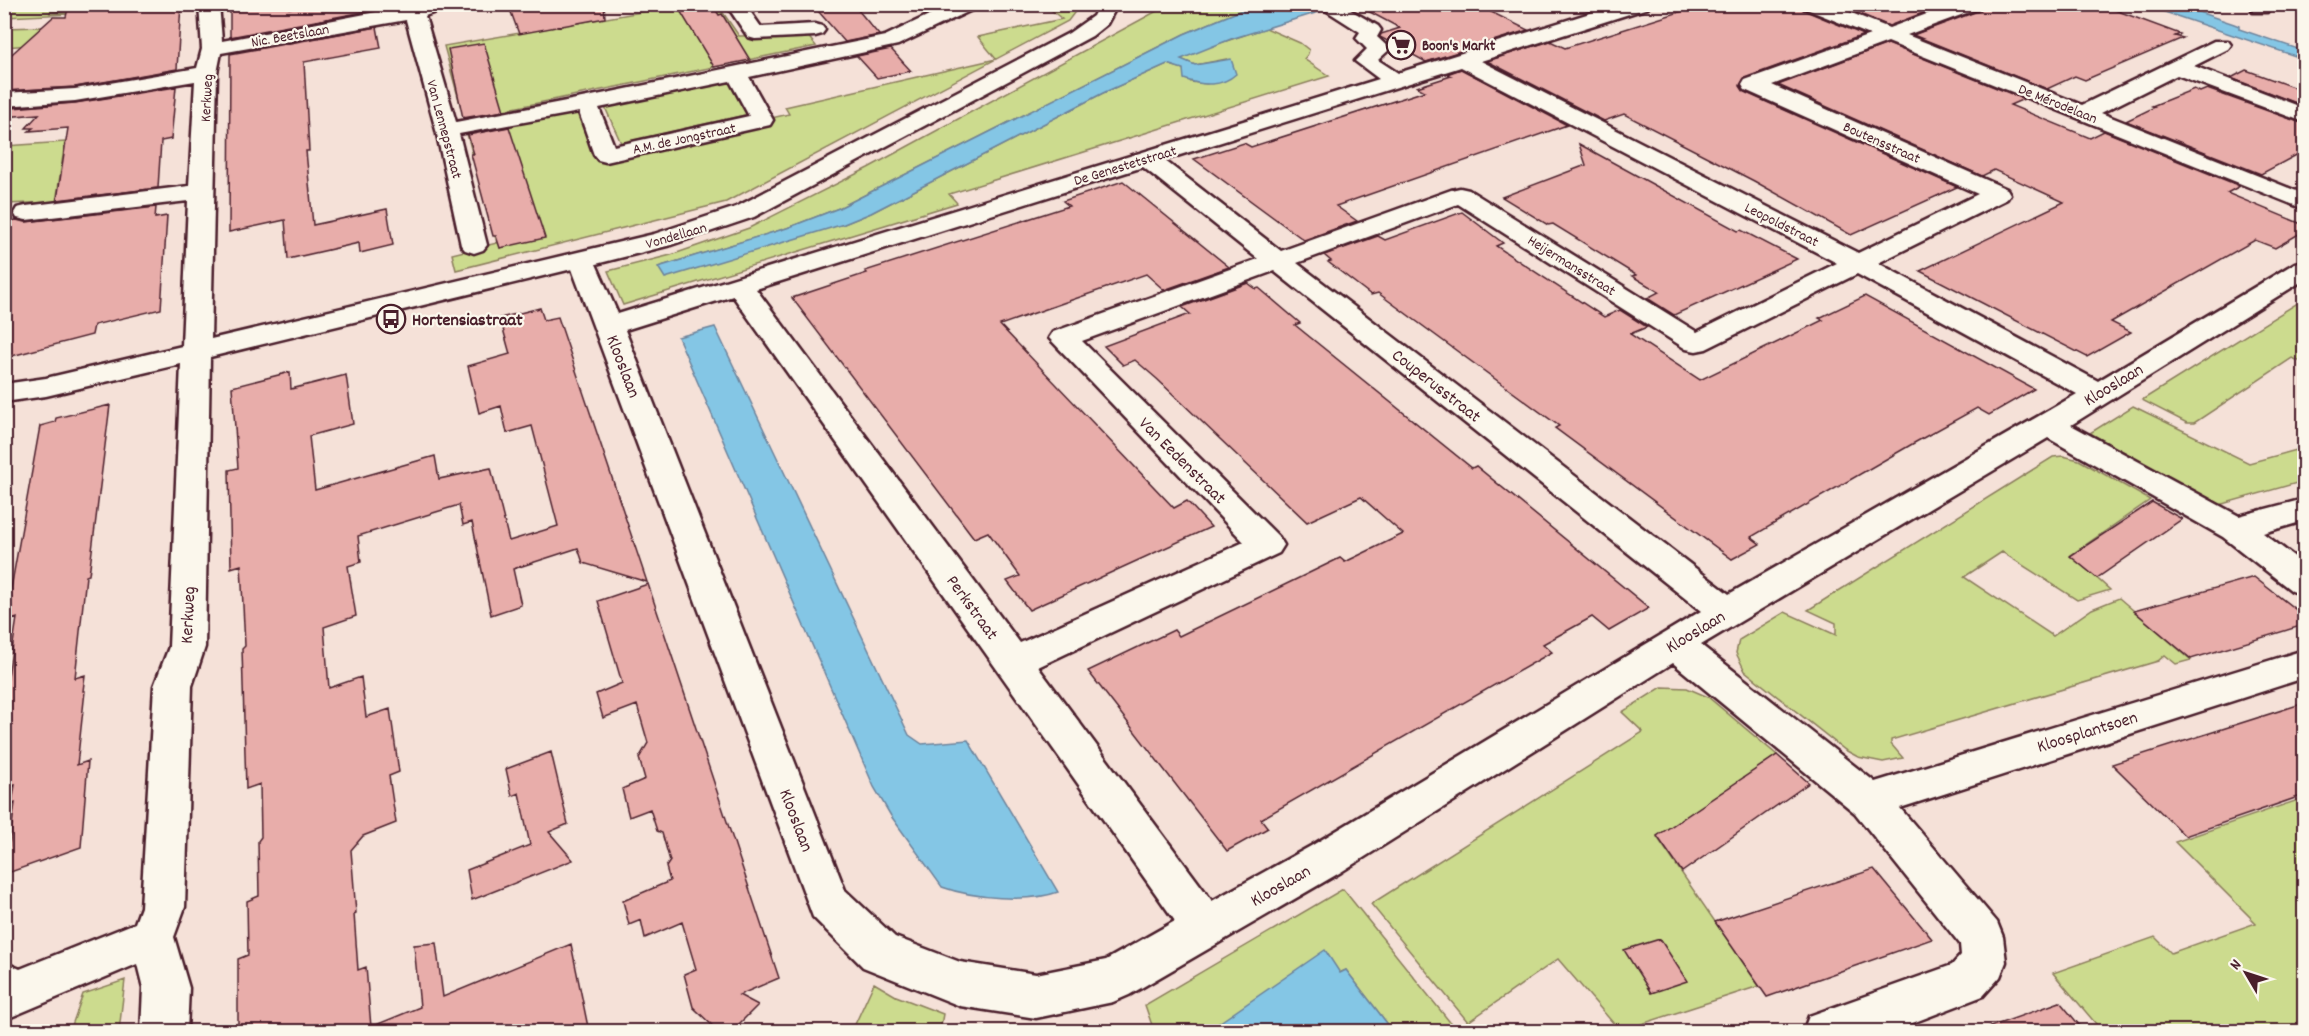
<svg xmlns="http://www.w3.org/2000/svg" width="2309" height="1036" font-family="Dekko,sans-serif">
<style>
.green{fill:#ccdb8e;stroke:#8b7d5c;stroke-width:1.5}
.water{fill:#84c6e5;stroke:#6d839b;stroke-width:1.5}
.building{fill:#e8adaa;stroke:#4a1f2b;stroke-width:1.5}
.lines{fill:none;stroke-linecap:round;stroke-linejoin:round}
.minor-casing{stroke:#4a1f2b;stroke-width:5}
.minor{fill:#fbf7ec;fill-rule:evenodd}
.labels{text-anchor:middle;stroke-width:4.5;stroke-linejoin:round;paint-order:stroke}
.far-street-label{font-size:15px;fill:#4a1f2b;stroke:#fbf7ec}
.far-poi-label{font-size:15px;font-weight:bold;fill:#4a1f2b;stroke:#fbf7ec;text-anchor:start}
.poi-label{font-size:18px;font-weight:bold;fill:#4a1f2b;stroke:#fbf7ec;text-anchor:start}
.street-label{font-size:18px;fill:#4a1f2b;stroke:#fbf7ec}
</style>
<rect width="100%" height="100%" fill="#f5e1d8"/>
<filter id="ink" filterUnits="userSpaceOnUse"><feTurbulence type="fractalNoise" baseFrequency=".0167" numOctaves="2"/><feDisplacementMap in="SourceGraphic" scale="12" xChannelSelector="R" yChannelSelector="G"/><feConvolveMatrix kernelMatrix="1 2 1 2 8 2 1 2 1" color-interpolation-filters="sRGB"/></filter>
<g filter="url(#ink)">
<path class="green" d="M717,4L739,36L807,35L816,46L464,118L444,46L653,10L650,5Z
M5,5H69L67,11L49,13H90L5,17Z
M1045,5H1080L1068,21L726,202L456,270L452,254L497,243L467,134L576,111L595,158L789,114L785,107L996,59L978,37L1062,19Z
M1254,5L1184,34L839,208L787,228L658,267L844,224L871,213L1103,93L1167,64L1183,69L1191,82L1207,84L1226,59L1195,65L1180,59L1208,47L1266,28L1300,43L1309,50L1308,54L1304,59L1329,76L949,194L957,203L623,305L608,271L671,255L749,228L868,168L1166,6Z
M76,26L55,43L5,47V28Z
M731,78L754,113L621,143L604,105Z
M65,142L56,202L5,204V146Z
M2304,299V363L2292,358L2194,423H2187L2142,400Z
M2133,406L2249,463L2304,448V481L2219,505L2090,433Z
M2063,456L2079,460L2150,500L2071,555L2110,590L2077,600L2002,552L1964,577L2053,636L2092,609L2119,598L2191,660L2176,664L2165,655L2158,661L1891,740V744L1903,758L1883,762L1858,757L1845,750L1745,671L1736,653L1739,640L1785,612L1836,635V623L1808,610L2053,457Z
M1662,687L1687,688L1708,697L1777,755L1657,837L1759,986L1620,1031L1558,959L1468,1022L1371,904L1643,732L1622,712Z
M2304,798V1031H2102L2053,973L2155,937L2171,953L2256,923L2175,842Z
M1343,889L1457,1031H1393L1346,970L1216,1026L1218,1031H1154L1145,1005Z
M125,980L119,1031H70L83,994Z
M874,983L896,996L943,1014L940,1031H852Z"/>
<path class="water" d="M1310,4L1322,11L1231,39L1181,59L1195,65L1231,59L1236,74C1222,87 1202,86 1184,79L1183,69L1167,64L1103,93L871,213L844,224L665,278L658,267L787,228L839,208L1184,34L1254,5Z
M2144,5H2178L2234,24L2239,26V29L2304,51V59Z
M715,327L909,735L922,744L968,740L1058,892C1028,903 972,898 942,887L891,816L874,787L678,337Z
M1325,950L1340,973L1346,970L1393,1031H1218L1216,1025Z"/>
<path class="building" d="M69,4H181L177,69L75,87L4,91V61L53,17H66Z
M230,4H288L289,8L309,4H373L374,10L230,37Z
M508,4H604L605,18L519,34Z
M676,4H712L719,15L722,14L750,60L714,67Z
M812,4H853L879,35L845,42Z
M1355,4H1475L1528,30L1426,62L1380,37L1381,34L1400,28Z
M1705,4H1800L1803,10L1864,35L1744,78L1740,86L1744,92L1957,187L1851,235L1754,181L1624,114L1604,121L1487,61L1550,41L1565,48Z
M1836,4H1946L1889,26Z
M1984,4H2099L2180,34L2175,36L2183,38L2085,80L2075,76L2047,89L1913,35L1981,10Z
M377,27L381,48L304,62L309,151H306L313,225L387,209L393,245L360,253L359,243L288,259L285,220L229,232L230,54Z
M484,43L504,111L463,118L448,49Z
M1888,44L2024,99L2010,105L2090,138L2104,131L2240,186L2227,193L2304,225V231L2275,248L2255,240L2111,322L2131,332L2087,357L1920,271L2064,202L1994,170L1982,176L1778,85Z
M891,49L911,71L877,78L857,56Z
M1461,69L1567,125L1336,206L1357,221L1304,240L1194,159L1244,143L1251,147L1425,91L1417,87L1451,76L1447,74Z
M2246,70L2304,91V106L2231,78Z
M176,87L171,139L161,141L158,188L57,200L68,128L29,131L33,128H26L39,114L4,117L12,108L75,103Z
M2194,89L2200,92L2207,89L2304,124V151L2261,174L2126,121L2155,107L2152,106Z
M509,127L545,238L500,248L496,236H493L471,154H474L468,135Z
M1579,144L1738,231L1741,230L1797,259L1674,315L1647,298L1659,292L1632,276L1636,275L1553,224L1548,225L1502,197L1586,165Z
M1123,181L1229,267L1164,290L1146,274L1000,325L1174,508L1187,501L1211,527L1029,610L1007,581L1020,576L988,532L974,538L792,298L867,273L865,271L1069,206L1063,201Z
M156,207L155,218L167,216L161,309L94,325L92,335L4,358V222L16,220L26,222Z
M1462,212L1503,243L1496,246L1604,317L1620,310L1647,327L1630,334L1700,380L1823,320L1819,318L1865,296L2034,389L1989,415L1977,408L1914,443L1751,537L1760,544L1732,559L1555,428L1559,426L1378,293L1371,295L1328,262L1331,261L1324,255L1378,236L1385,240Z
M1248,283L1256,289L1259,288L1300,323L1295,325L1472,468L1476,466L1649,608L1609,631L1592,617L1543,644L1552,652L1261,819L1268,828L1227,851L1088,671L1174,630L1179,636L1340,558L1345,562L1403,534L1361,497L1307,522L1157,379L1135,360L1123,365L1104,346L1190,314L1182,307Z
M540,308L544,320L558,317L647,582L583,563L578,548L513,569L521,605L491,615L472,522L463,525L459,505L358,536L361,562L348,566L356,616L324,627L329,688L361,677L366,717L390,709L399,772L389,776L396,823L363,836L351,850L356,913L354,914L358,970L366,967L371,1027L420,1007L414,945L436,943L443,997L571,944L589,1032H238V959L248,955L247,901L259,896L258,841L261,837L260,784L246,789L242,649L245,646L241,565L231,568L229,470L238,468L232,387L290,372L291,389L346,375L353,424L309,436L315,490L435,456L439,479L491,468L509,541L558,526L532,426L507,433L501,406L479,413L468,366L510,354L500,318Z
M110,405L89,575L86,576L75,678L85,675L83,691H85L77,765L88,761L81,847L5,874L15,803L12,804L15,785L4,789V702L17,618L5,622L40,426L55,422L56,418Z
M2152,502L2182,519L2097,578L2070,556Z
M2254,577L2304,616V625L2191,659L2134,611Z
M648,584L779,978L739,995L758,1005L731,1032H719L693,1007L684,974L696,969L682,922L645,938L641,920L629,925L623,901L670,881L666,867L670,861L662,833L657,831L650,809L629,817L622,789L645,779L639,758L648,743L637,705L603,718L596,694L622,683L598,601Z
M2304,703V795L2185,836L2112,764Z
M551,752L568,824L549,832L573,860L472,900L467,870L530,845L519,793L512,796L506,769Z
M1777,755L1809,783L1682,872L1657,836Z
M1874,869L1932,939L1767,997L1715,922Z
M1660,939L1687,981L1651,993L1624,950Z
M2060,1002L2085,1032H1987V1028Z"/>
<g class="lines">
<g class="minor-casing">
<path id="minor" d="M199,4H219L222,41L419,4H448L446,8L425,16L456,122L587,97L885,36L952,4H978L976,8L898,45L749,77L773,120L770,125L606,162L598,160L594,155L579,112L459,134L487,245L483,250L474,253L465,250L461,245L436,130L406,20L221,53L217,73L211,339L654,234L736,207L1069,33L1093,16L1099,4H1118L1107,24L1092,36L754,217L671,245L596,264L618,314L1379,79L1355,61L1367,49L1356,38L1360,32L1316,4H1340L1378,26L1381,30L1377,37L1390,49L1378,60L1398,73L1619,4H1650L1648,8L1481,61L1858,253L1978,194L1745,90L1742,85L1745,80L1870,35L1804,8L1802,4H1829L1889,28L1954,4H1982L1980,8L1907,35L2082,105L2214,41H2228L2231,45L2228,49L2194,66L2304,108V122L2177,75L2101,113L2304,194V209L1888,42L1772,85L2007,189L2010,194L2007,199L1878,263L2098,381L2295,263L2304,261V280L2071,425L2239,516L2304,499V521L2263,533L2304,564V595L2292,591L2223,537L2048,438L1701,645L1875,782L2304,650V678L1900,808L1997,922L2003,937L2006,962L2000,977L1983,996L1889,1032H1803L1809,1016L1952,965L1961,955L1960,944L1855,813L1673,663L1341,872L1129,995L1113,1002L1036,1018L960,1006L863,967L813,917L572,269L210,357L205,647L192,686L185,907L174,937L189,988L187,1032H141L143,988L137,964L11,1017L4,1014V962L20,969L135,923L141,907L154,686L169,647L181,364L46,396L4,402V384L46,378L182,346L188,201L26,220L17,218L14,213L17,208L26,206L189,186L195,81L75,101L4,106V93L75,89L197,68L202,49ZM1461,67L1837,263L1697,332L1469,190L1460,188L1451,190L1281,251L1164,160ZM730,81L749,116L614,146L599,108ZM1143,167L1258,259L1053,332L1049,338L1244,542L1020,643L756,289ZM1458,204L1686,349L1696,351L1706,349L1857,274L2077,394L1729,594L1297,263ZM1274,271L1701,611L1311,846L1212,901L1038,667L1279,553L1284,545L1279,537L1082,341ZM733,296L1175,921L1106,960L1036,974L960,962L895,937L845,890L625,330Z
M726,4H745L761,27L815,24L822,26L825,30L822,34L815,36L755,39L748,37Z
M2250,4H2270L2267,12H2253Z"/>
</g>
<use href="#minor" class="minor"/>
</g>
</g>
<defs>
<g id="supermarket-ring" transform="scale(1.5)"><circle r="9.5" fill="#fbf7ec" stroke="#4a1f2b" stroke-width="1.5"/><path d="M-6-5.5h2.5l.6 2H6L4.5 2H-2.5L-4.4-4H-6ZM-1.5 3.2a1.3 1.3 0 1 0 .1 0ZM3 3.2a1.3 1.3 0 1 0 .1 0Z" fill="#4a1f2b"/></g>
<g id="bus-ring" transform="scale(1.5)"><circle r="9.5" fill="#fbf7ec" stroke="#4a1f2b" stroke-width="1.5"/><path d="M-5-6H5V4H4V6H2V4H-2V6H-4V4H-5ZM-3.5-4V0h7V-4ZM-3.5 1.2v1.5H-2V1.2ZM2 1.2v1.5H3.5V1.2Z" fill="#4a1f2b"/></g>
</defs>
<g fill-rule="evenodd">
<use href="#supermarket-ring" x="1401" y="45"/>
<use href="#bus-ring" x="391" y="319"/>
</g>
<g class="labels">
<g class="far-street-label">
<text transform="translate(290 35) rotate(-10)" y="5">Nic. Beetslaan</text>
<text transform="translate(206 98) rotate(-87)" y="5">Kerkweg</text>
<text transform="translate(2058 103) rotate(22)" y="5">De Mérodelaan</text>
<text transform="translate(445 129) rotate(75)" y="5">Van Lennepstraat</text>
<text transform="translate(684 138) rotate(-12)" y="5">A.M. de Jongstraat</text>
<text transform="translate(1882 142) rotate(24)" y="5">Boutensstraat</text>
<text transform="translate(1125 165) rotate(-17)" y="5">De Genestetstraat</text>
<text transform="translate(1782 224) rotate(27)" y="5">Leopoldstraat</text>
<text transform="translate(676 235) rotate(-16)" y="5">Vondellaan</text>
<text transform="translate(1572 265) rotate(32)" y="5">Heijermansstraat</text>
</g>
<g class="far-poi-label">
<text x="1422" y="50">Boon's Markt</text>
</g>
<g class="poi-label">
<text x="412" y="325">Hortensiastraat</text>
</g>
<g class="street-label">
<text transform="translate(624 366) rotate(69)" y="6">Klooslaan</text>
<text transform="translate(2113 384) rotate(-31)" y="6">Klooslaan</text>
<text transform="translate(1437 385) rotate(38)" y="6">Couperusstraat</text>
<text transform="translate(1183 460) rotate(45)" y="6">Van Eedenstraat</text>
<text transform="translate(973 607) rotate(54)" y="6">Perkstraat</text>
<text transform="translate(187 615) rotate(-87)" y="6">Kerkweg</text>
<text transform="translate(1695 631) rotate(-31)" y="6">Klooslaan</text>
<text transform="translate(2087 731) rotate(-17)" y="6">Kloosplantsoen</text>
<text transform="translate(797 820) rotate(69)" y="6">Klooslaan</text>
<text transform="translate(1280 885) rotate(-30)" y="6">Klooslaan</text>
</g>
</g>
<rect width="2309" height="1036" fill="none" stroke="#fbf7ec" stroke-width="24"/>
<rect x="12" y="12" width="2285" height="1012" fill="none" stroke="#4a1f2b" stroke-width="2" filter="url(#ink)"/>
<g transform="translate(2246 973) rotate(309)" stroke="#fbf7ec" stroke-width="4.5" paint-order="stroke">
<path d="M0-4.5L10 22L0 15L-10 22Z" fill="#4a1f2b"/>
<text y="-9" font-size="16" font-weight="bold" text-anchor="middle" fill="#4a1f2b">N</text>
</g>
</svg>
